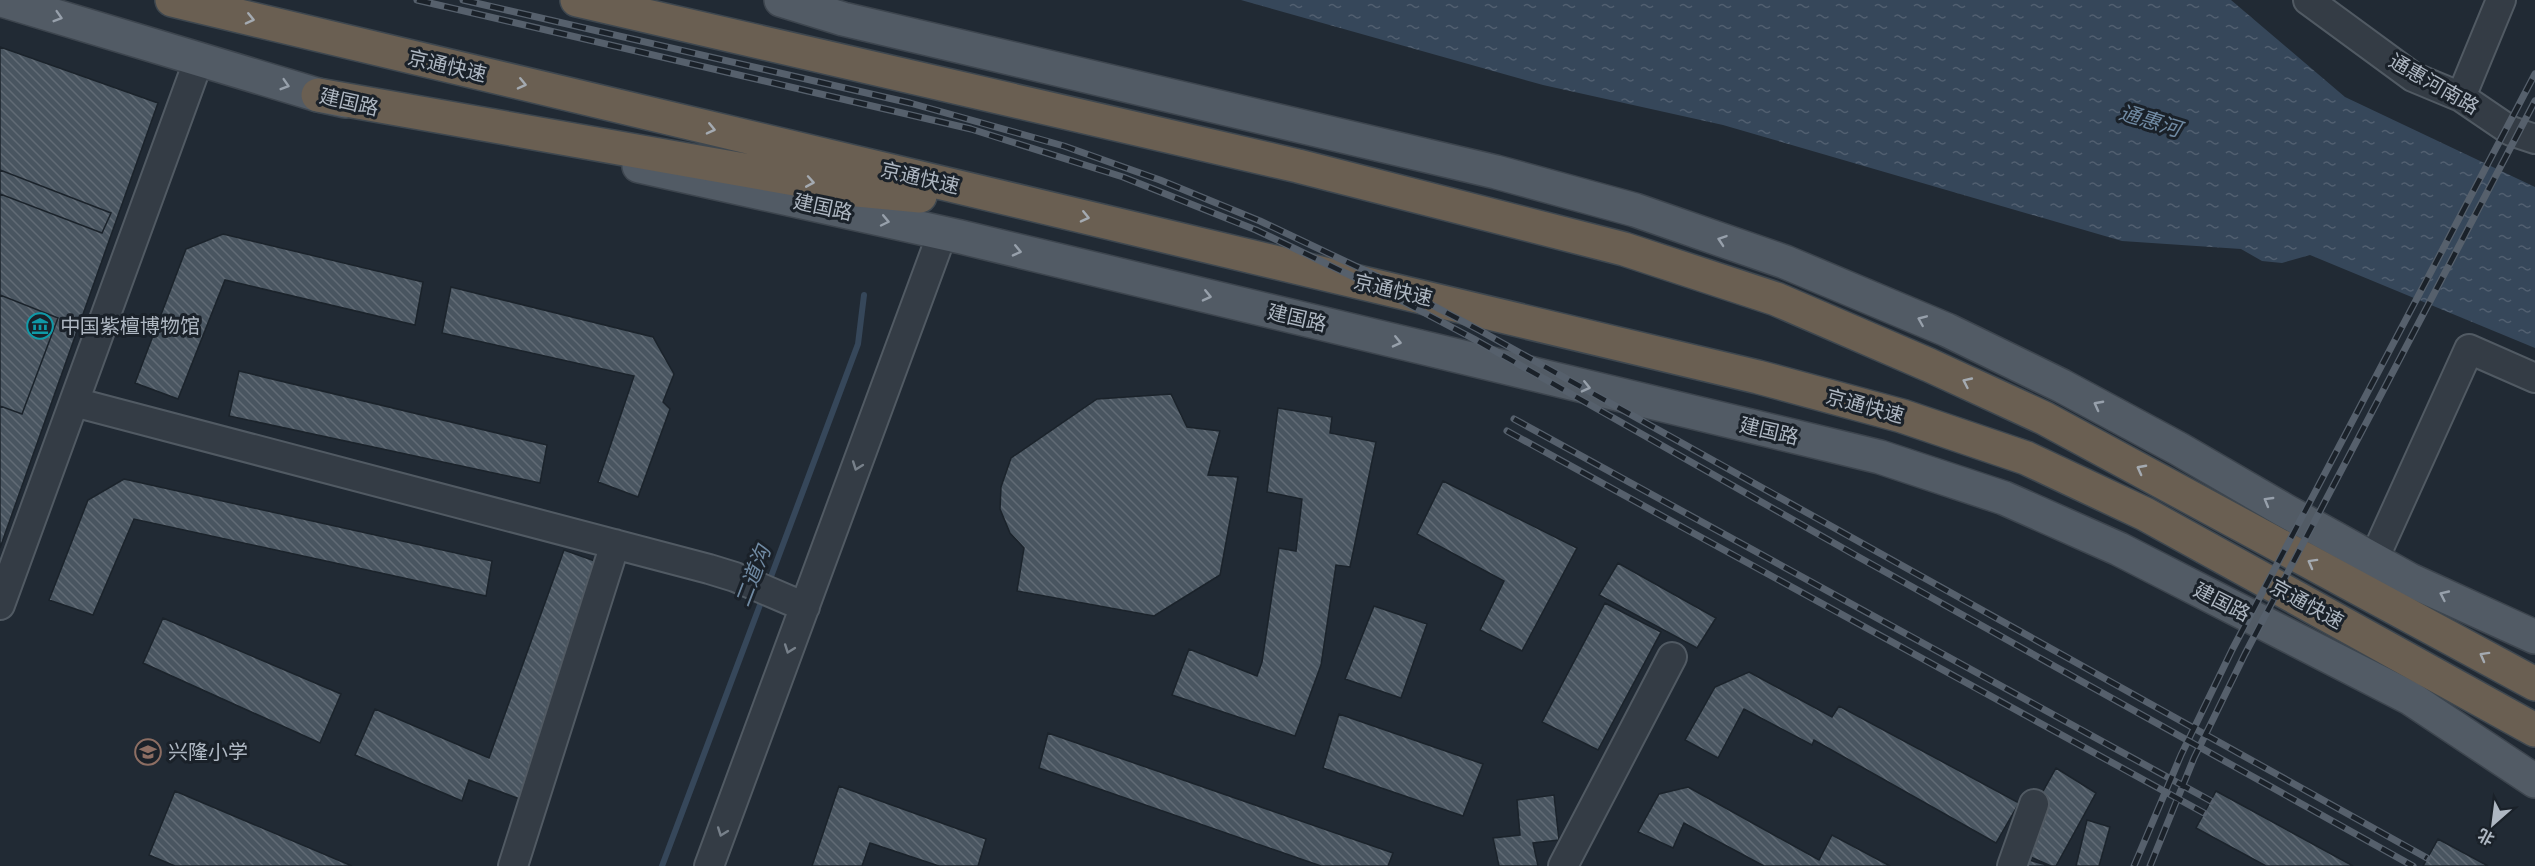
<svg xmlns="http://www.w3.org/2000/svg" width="2535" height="866" font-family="Overpass,'Noto Sans SC',sans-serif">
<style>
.water{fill:url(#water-ripples)}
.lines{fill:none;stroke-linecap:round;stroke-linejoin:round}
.stream{stroke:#36475a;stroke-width:6}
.building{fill:url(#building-back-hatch);stroke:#1b232b;stroke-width:1.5}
.minor-casing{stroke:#515a63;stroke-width:32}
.major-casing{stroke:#3d454e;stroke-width:36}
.highway-casing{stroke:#3e474f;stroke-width:36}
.minor{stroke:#343c45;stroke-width:28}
.major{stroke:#525b65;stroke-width:33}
.highway{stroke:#6a5f52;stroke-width:33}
.rail-casing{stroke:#56606c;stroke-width:7}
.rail{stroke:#1a2129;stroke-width:4.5;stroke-dasharray:14;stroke-linecap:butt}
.oneway{stroke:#97a0ab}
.oneway2{stroke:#a4aab1}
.oneway3{stroke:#77808a}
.labels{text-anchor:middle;stroke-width:6;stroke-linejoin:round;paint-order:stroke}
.street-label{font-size:20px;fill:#aeb7c2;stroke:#1a2129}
.poi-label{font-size:20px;fill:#aeb7c2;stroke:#1a2129;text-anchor:start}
.water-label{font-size:21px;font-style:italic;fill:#708aa3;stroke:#1a2129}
</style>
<defs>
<pattern id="water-ripples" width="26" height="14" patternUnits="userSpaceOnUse" patternTransform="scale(1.5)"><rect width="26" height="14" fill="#36475a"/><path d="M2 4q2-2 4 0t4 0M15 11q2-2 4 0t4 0" fill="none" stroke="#515f70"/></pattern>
<pattern id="building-back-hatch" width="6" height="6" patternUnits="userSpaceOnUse" patternTransform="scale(1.5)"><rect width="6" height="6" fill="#495560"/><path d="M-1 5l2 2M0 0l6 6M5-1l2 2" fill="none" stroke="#616b75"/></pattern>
</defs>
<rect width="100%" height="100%" fill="#212a34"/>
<path class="water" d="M1241,0H2231L2345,97L2535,187V348L2310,255L2282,263L2262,261L2241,249L2122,241L1723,125L1543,85Z"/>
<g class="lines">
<path class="stream" d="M769,582L858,344L864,295
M662,866L763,597"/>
</g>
<path class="building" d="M0,47L158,103L0,548Z
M0,170L111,213L102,233L0,194Z
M223,234L423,282L415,325L225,280L178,399L135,383L186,249Z
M451,287L653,337L674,374L663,402L670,409L638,497L598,482L634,376L442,333Z
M0,295L58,318L22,414L0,406Z
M239,371L547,445L540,483L229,416Z
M1171,394L1187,427L1220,431L1208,475L1238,477L1220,575L1154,616L1017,591L1024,548L1010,533L1000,509L1001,487L1011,458L1097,399Z
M1278,408L1332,417L1330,433L1376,442L1350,567L1336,565L1321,665L1295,736L1172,695L1189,649L1257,676L1262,662L1279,548L1296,551L1302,499L1267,492Z
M124,479L492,561L486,596L134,519L93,615L49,600L88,500Z
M1443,481L1577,548L1522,651L1480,630L1504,581L1417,534Z
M564,550L606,565L525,801L469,780L462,801L355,755L375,709L489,758Z
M1618,563L1716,618L1697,648L1599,595Z
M1605,603L1661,632L1598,750L1542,722Z
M1374,606L1427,624L1401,698L1345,679Z
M163,618L341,694L320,743L143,663Z
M1749,672L1832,717L1839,706L2019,803L1996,843L1814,740L1812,745L1744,709L1718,758L1685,740L1715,687Z
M1339,714L1483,764L1463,816L1323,768Z
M1048,733L1393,853L1388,866H1321L1039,768Z
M2056,768L2096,793L2056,866H2051L2026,855L2044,819L2032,811Z
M839,786L986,839L978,866H939L870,843L862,866H812Z
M1688,787L1819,860L1832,835L1890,866H1764L1684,823L1673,848L1638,832L1659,794Z
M175,791L352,866H175L149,855Z
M2216,791L2353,866H2266L2196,828Z
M1554,795L1559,840L1533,843L1538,866H1499L1493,838L1520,835L1517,800Z
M2087,820L2110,827L2099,866H2076Z
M2438,839L2488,866H2423Z
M2029,860L2050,866H2028Z"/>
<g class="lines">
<g class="minor-casing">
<path id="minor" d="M2308,0L2413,77L2461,97L2511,131L2535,139
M2461,97L2501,0
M74,402L709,569L735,577L805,607
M2374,559L2469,349L2535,378
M0,605L199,59
M513,866L615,544
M709,866L942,234
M1563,866L1672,657
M2012,866L2034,804"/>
</g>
<g class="major-casing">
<path id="major" d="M2,0L318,95L345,101
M781,0L843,19L1496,172L1635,210L1785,262L1947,330L2062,386L2179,449L2284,510L2410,580L2535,637
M639,166L961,237L1880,457L2004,498L2119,549L2410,698L2535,781"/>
</g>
<g class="highway-casing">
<path id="highway" d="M172,0L1758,377L1902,416L2026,458L2145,514L2535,730
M577,0L1298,166L1624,249L1776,299L1929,365L2044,418L2535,684
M318,95L857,190L920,196"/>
</g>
<use href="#minor" class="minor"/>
<use href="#major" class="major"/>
<use href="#highway" class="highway"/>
<g class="rail-casing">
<path id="rail" d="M417,0L971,129L1123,177L1256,230L1383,291L1474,339L1855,555L2413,866
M463,0L910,103L1064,146L1160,180L1260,221L1387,281L1479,330L2427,858
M1514,419L2211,801
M1507,431L2204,813
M2134,866L2181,755L2232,650L2535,74
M2150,866L2194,758L2245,654L2535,101"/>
</g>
<use href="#rail" class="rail"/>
</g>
<defs><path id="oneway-chevron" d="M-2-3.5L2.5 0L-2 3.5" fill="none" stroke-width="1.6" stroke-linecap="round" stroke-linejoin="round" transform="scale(1.5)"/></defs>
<g class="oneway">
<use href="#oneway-chevron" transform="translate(58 17) rotate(17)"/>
<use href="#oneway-chevron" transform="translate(285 85) rotate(17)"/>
<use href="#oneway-chevron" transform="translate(885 221) rotate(12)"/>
<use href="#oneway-chevron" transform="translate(1722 240) rotate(-161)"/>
<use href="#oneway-chevron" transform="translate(1017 251) rotate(13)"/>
<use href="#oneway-chevron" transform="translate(1207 296) rotate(13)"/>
<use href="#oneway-chevron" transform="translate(1922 320) rotate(-157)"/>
<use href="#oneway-chevron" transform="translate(1397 342) rotate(13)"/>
<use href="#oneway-chevron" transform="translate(1586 387) rotate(13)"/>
<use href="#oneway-chevron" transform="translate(2098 405) rotate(-152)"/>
<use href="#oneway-chevron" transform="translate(2268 501) rotate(-150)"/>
<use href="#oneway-chevron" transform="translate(2444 595) rotate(-155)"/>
</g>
<g class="oneway2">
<use href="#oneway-chevron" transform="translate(250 19) rotate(13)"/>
<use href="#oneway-chevron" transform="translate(522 84) rotate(13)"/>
<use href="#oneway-chevron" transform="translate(711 129) rotate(13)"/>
<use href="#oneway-chevron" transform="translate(810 182) rotate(10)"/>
<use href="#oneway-chevron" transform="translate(1085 217) rotate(13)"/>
<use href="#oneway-chevron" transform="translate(1967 382) rotate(-155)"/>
<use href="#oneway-chevron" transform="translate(2141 469) rotate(-152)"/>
<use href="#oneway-chevron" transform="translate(2312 563) rotate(-151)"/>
<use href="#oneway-chevron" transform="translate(2484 656) rotate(-151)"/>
</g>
<g class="oneway3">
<use href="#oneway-chevron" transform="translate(857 466) rotate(110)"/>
<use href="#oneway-chevron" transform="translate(789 649) rotate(110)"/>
<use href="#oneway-chevron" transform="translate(722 832) rotate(110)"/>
</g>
<defs>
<g id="museum-ring" transform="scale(1.35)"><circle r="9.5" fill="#1a2129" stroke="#0f9aa8" stroke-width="1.5"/><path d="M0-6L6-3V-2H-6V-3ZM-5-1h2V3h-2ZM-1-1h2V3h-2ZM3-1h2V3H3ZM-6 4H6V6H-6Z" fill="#0f9aa8"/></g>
<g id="school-ring" transform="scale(1.35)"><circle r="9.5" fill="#1a2129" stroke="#8d6e63" stroke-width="1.5"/><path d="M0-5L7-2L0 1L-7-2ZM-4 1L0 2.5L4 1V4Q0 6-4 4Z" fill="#8d6e63"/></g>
</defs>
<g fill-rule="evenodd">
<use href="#museum-ring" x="40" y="326"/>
<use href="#school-ring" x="148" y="752"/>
</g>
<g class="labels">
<g class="street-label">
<text transform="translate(447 66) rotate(13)" y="7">京通快速</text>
<text transform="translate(2434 84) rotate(30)" y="7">通惠河南路</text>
<text transform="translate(349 102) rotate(13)" y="7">建国路</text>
<text transform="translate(920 178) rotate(13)" y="7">京通快速</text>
<text transform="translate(823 207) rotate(12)" y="7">建国路</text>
<text transform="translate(1393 290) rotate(13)" y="7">京通快速</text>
<text transform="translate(1297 318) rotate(13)" y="7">建国路</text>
<text transform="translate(1865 406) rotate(15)" y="7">京通快速</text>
<text transform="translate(1769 431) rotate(13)" y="7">建国路</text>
<text transform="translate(2222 602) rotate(27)" y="7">建国路</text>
<text transform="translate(2307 604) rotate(29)" y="7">京通快速</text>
</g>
<g class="poi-label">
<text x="60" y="333">中国紫檀博物馆</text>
<text x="168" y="759">兴隆小学</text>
</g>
<g class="water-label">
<text transform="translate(2150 121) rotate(17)" y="7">通惠河</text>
<text transform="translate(753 576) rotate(-69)" y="7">二道沟</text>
</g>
</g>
<g transform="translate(2493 824) rotate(208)" stroke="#1a2129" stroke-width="4.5" paint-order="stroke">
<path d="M0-4.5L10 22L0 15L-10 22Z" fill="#aeb7c2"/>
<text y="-9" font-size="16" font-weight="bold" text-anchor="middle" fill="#aeb7c2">北</text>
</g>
</svg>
